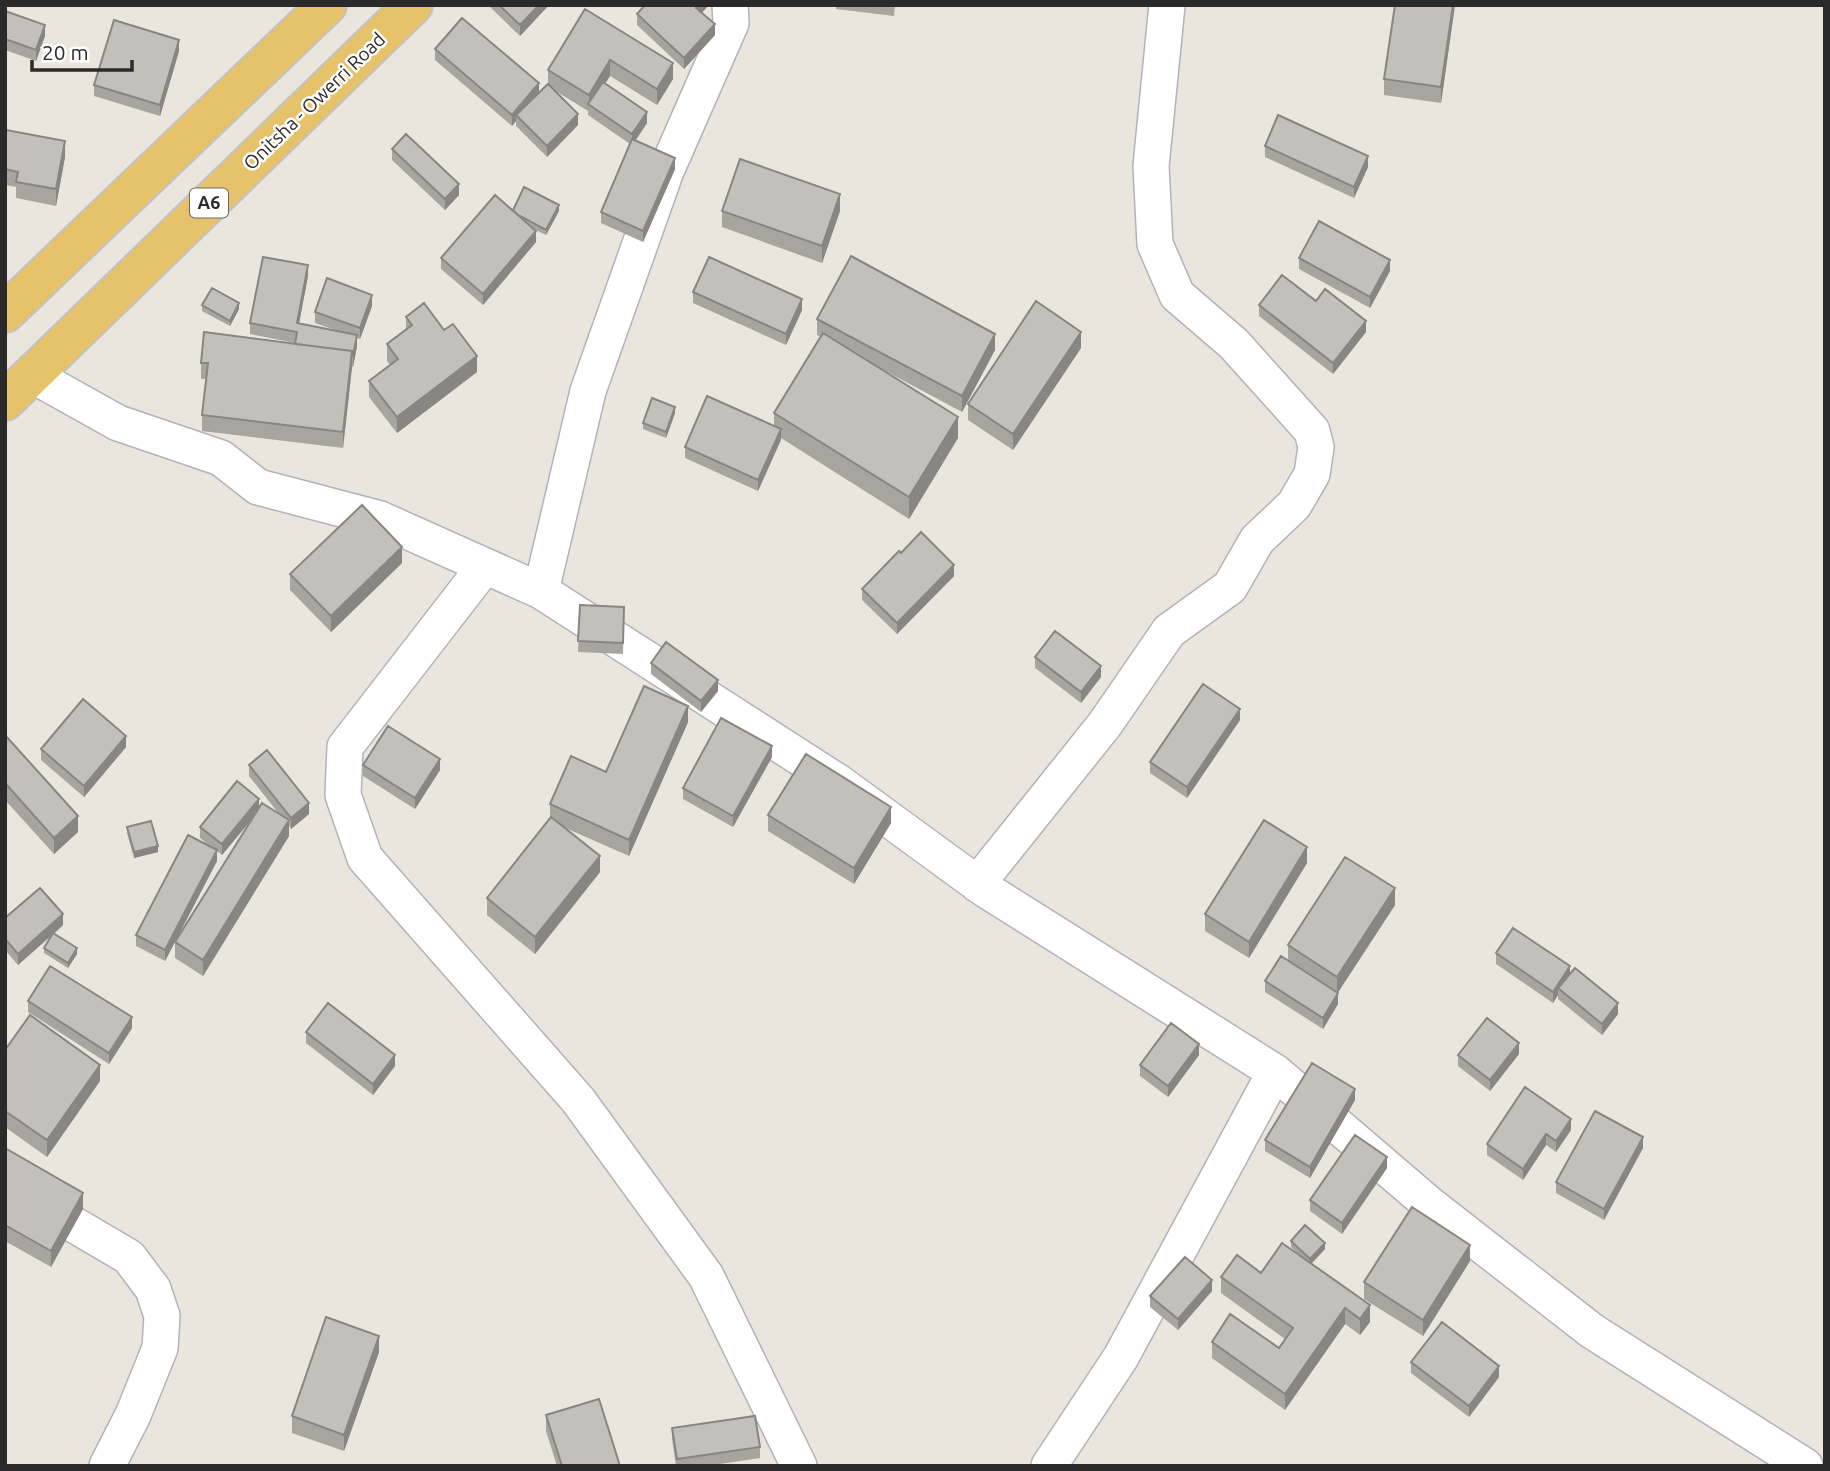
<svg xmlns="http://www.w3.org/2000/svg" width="1830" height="1471" font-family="Ubuntu,sans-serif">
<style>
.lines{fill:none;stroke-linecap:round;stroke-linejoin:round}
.minor-casing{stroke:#b1b2bc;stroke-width:38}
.trunk-casing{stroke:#c3c3c3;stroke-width:42}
.minor{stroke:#fff;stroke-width:35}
.trunk{stroke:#e6c26a;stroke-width:38}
.wall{fill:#a8a59f}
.shaded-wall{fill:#888682}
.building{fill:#c3c0b9;stroke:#888682;stroke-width:2}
.labels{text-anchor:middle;stroke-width:5;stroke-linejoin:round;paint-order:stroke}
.shield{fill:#fff;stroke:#6a6a6a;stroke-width:2}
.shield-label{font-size:18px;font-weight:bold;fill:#2a2a2a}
.street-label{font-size:19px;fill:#2a2a2a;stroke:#fff}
</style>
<rect width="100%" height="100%" fill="#eae6de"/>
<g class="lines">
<g class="minor-casing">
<path id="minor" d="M32,375L118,423L221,458L258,487L380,519L541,591L838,782L986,890L1275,1072L1429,1204L1592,1331L1805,1466
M485,566L345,747L343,795L365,858L578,1100L706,1276L799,1466
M541,591L588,391L666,171L731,23L730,5
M977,884L1105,724L1169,631L1230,587L1257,540L1294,505L1312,474L1316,447L1312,431L1234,344L1177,295L1155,244L1151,166L1167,5
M5,1184L129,1257L153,1289L162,1316L160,1348L133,1415L107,1466
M1049,1466L1121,1357L1275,1072"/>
</g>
<g class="trunk-casing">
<path id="trunk" d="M5,313L327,5
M5,401L413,5"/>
</g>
<use href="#minor" class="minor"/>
<use href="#trunk" class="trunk"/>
</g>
<path class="wall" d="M490,5H549L520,36L490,7Z
M707,5V7L702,13L715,35L684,69L637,25V14Z
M836,5H895L894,16L836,9Z
M1455,5L1441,103L1384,95V79Z
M585,9L673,79L657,105L610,76L605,83L647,123L636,140L675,169L643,242L601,223V212L630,144L588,115V111L554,90L578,125L547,157L516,126V121L512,126L435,60V49L539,93L548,84V70Z
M5,11L45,36L36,61L5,50Z
M179,51L160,116L94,96V85Z
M5,135L65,157L56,206L16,198V187L5,185Z
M1265,146L1368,167L1354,198L1265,157Z
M392,149L459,195L445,210L392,160Z
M513,210L559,211L546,235L534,229L536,242L483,305L441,269V258Z
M722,211H840L822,263L722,227Z
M1299,258L1390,271L1370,308L1299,269Z
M308,276L299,323L335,330L315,323V312L372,306L360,339L357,338V346L353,367H352L343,448L202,431V415L206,379H201V363L295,344V343L250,334V323Z
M693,292L802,310L786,345L693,303Z
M1316,301L1366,332L1333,374L1259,316V305Z
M202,305L239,309L230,326L202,311Z
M406,317L477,372L397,433L369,397V381L390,365L387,361V344L406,330Z
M817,319L995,350L962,412L876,366L958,438L909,519L781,438L758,491L685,458V447L774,426V413L821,337L817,335Z
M1081,348L1013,450L968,420V404Z
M675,413L666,438L643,429V423Z
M901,553L954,576L897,634L862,600V589Z
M402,563L331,632L290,590V574Z
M580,605L624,607L623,654L578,652Z
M1035,657L1101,677L1081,703L1035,668Z
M651,663L718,691L701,712L651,674Z
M1240,720L1187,798L1150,773V762Z
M688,722L629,856L561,826L600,872L535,954L487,915V898L550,818V804L606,772Z
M5,735L78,832L54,854L5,800Z
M126,747L84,797L41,760V749Z
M772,757L733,827L683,799V788Z
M249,765L309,814L291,829L289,826V836L203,976L175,958V942L253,818L222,855L217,851V861L165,961L136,946V935L212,848L200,838V827L259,808L279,814L249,776Z
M363,765L440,770L415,809L363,776Z
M768,815L891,823L854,884L768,831Z
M127,827L158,852L134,858L127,833Z
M1307,863L1249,958L1205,931V914Z
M1395,905L1338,992V1004L1323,1029L1265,992V981L1288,961V945Z
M5,918L63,925L54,934L77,954L68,968L44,953V948L51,936L18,965L5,950Z
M1496,953L1570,974L1618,1014L1602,1035L1558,999V995L1553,1003L1496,964Z
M28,1001L132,1028L109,1064L28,1012Z
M306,1032L395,1066L373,1095L306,1043Z
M5,1050L100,1081L47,1157L5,1127Z
M1519,1054L1490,1091L1458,1066V1055Z
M1199,1055L1168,1097L1140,1076V1065Z
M1355,1100L1310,1178L1265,1151V1140Z
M1571,1130L1556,1152L1546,1145L1523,1180L1487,1155V1144Z
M5,1148L83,1209L51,1267L5,1241Z
M1643,1148L1604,1220L1556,1193V1182Z
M1387,1168L1342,1234L1310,1211V1200Z
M1291,1241L1325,1249L1311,1264L1370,1322L1360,1335L1345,1324L1285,1410L1212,1358V1342L1279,1348L1285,1339L1221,1293V1277L1261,1273L1302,1258L1291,1247Z
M1470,1261L1423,1336L1364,1299V1282Z
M1212,1291L1178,1330L1150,1307V1296Z
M379,1352L344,1451L292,1433V1416Z
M1411,1362L1499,1377L1469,1417L1411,1373Z
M546,1415L620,1466H557L546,1431Z
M672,1428L760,1447V1458L707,1466H676L672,1439Z"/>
<path class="shaded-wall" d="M539,5H549L520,36V25Z
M699,5H707V7L696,19V8Z
M1453,5H1455L1441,103V87Z
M715,24V35L684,69V58Z
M45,25V36L36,61V50Z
M179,40V51L160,116V105Z
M610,60V76L591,106L589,104V95Z
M673,63V79L657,105V89Z
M539,83V94L516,115V121L512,126V115Z
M647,112V123L632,145V134Z
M578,114V125L547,157V146Z
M65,141V157L56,206V189Z
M1368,156V167L1354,198V187Z
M675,158V169L643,242V231Z
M459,184V195L445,210V199Z
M840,194V211L822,263V246Z
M559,205V211L546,235V230Z
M536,231V242L483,305V294Z
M1390,260V271L1370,308V297Z
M308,265V276L297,334V323Z
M372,295V306L360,339V328Z
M802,299V310L786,345V334Z
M239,303V309L230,326V321Z
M1366,321V332L1333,374V363Z
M1081,332V348L1013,450V434Z
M995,334V350L962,412V396Z
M357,335V346L353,367V356Z
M352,351V367L343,448V432Z
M477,356V372L397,433V417Z
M675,407V413L666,438V432Z
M958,417V438L909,519V497Z
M781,429V440L758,491V480Z
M402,547V563L331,632V616Z
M954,565V576L897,634V623Z
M1101,666V677L1081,703V692Z
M718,680V691L701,712V701Z
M688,706V722L629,856V840Z
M1240,709V720L1187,798V787Z
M126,736V747L84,797V786Z
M772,746V757L733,827V816Z
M440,759V770L415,809V798Z
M259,799V810L222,855V844Z
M309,803V814L291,829V818Z
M891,807V823L854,884V868Z
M78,816V832L54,854V838Z
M289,820V836L203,976V960Z
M158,846V852L134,858V852Z
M1307,847V863L1249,958V942Z
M217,850V861L165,961V950Z
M600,856V872L535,954V937Z
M1395,888V905L1337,994V977Z
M63,914V925L18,965V954Z
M77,948V954L68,968V963Z
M1570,966V977L1558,988V995L1553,1003V992Z
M1338,993V1004L1323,1029V1018Z
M1618,1003V1014L1602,1035V1024Z
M132,1017V1028L109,1064V1053Z
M1519,1043V1054L1490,1091V1080Z
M1199,1044V1055L1168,1097V1086Z
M395,1055V1066L373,1095V1084Z
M100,1065V1081L47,1157V1140Z
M1355,1089V1100L1310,1178V1167Z
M1571,1119V1130L1556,1152V1141Z
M1546,1134V1145L1523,1180V1169Z
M1643,1137V1148L1604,1220V1209Z
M1387,1157V1168L1342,1234V1223Z
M83,1193V1209L51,1267V1251Z
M1325,1243V1249L1310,1265V1259Z
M1470,1245V1261L1423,1336V1320Z
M1212,1280V1291L1178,1330V1319Z
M1370,1305V1322L1360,1335V1319Z
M1345,1308V1324L1285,1410V1394Z
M379,1336V1352L344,1451V1435Z
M1499,1366V1377L1469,1417V1406Z"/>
<path class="building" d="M499,5H539L520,25Z
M645,5H699L696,8L715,24L684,58L637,14Z
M1395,5H1453L1441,87L1384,79Z
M585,9L673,63L657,89L610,60L589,95L548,70Z
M5,11L45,25L36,50L5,39Z
M462,18L539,83L512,115L435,49Z
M114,20L179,40L160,105L94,85Z
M603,82L647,112L632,134L588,104Z
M548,84L578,114L547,146L516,115Z
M1278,115L1368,156L1354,187L1265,146Z
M6,130L65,141L56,189L16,182L18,172L5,169Z
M406,134L459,184L445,199L392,149Z
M632,139L675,158L643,231L601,212Z
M740,159L840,194L822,246L722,211Z
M524,187L559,205L546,230L518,215L513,210Z
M495,195L536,231L483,294L441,258Z
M1319,221L1390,260L1370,297L1299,258Z
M851,256L995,334L962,396L817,319Z
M263,257L308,265L297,323L357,335L353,356H352V351L295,344L297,332L250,323Z
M709,257L802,299L786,334L693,292Z
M1282,275L1316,301L1325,289L1366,321L1333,363L1259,305Z
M327,278L372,295L360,328L315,312Z
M212,288L239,303L230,321L202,305Z
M1036,301L1081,332L1013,434L968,404Z
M424,303L444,330L453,324L477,356L397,417L369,381L398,359L387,344L412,325L406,317Z
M204,332L352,351L343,432L202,415L208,363H201Z
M823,333L958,417L909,497L774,413Z
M707,396L781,429L758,480L685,447Z
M652,398L675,407L666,432L643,423Z
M362,505L402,547L331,616L290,574Z
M921,532L954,565L897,623L862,589L899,551L901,553Z
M580,605L624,607L623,643L578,641Z
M1055,631L1101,666L1081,692L1035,657Z
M666,642L718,680L701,701L651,663Z
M1203,684L1240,709L1187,787L1150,762Z
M644,686L688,706L629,840L550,804L571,756L606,772Z
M83,699L126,736L84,786L41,749Z
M721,718L772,746L733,816L683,788Z
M388,726L440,759L415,798L363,765Z
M5,735L78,816L54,838L5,783Z
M267,750L309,803L291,818L249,765Z
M806,754L891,807L854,868L768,815Z
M237,781L259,799L222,844L200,827Z
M262,803L289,820L203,960L175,942Z
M551,817L600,856L535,937L487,898Z
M1264,820L1307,847L1249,942L1205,914Z
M151,821L158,846L134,852L127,827Z
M188,835L217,850L165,950L136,935Z
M1345,857L1395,888L1337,977L1288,945Z
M40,888L63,914L18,954L5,939V918Z
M1513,928L1570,966L1553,992L1496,953Z
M53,933L77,948L68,963L44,948Z
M1281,956L1338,993L1323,1018L1265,981Z
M50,966L132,1017L109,1053L28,1001Z
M1575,968L1618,1003L1602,1024L1558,988Z
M328,1003L395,1055L373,1084L306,1032Z
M30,1015L100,1065L47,1140L5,1111V1050Z
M1487,1018L1519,1043L1490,1080L1458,1055Z
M1171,1023L1199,1044L1168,1086L1140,1065Z
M1312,1063L1355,1089L1310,1167L1265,1140Z
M1525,1087L1571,1119L1556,1141L1546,1134L1523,1169L1487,1144Z
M1595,1111L1643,1137L1604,1209L1556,1182Z
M1355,1135L1387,1157L1342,1223L1310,1200Z
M5,1148L83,1193L51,1251L5,1225Z
M1412,1207L1470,1245L1423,1320L1364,1282Z
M1305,1225L1325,1243L1310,1259L1291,1241Z
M1282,1243L1370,1305L1360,1319L1345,1308L1285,1394L1212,1342L1230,1314L1279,1348L1293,1328L1221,1277L1237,1255L1261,1273Z
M1185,1257L1212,1280L1178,1319L1150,1296Z
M326,1317L379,1336L344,1435L292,1416Z
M1442,1322L1499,1366L1469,1406L1411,1362Z
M599,1399L620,1466H562L546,1415Z
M755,1416L760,1447L677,1459L672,1428Z"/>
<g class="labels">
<rect class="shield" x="190" y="188.5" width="38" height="29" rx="5"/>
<g class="shield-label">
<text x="209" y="209">A6</text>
</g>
<g class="street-label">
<text transform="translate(314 101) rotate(-44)" y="7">Onitsha - Owerri Road</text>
</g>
</g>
<rect width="1830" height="1471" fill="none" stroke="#2a2a2a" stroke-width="14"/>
<path d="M32 60v10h100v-10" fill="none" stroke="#2a2a2a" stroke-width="3.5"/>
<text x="42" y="60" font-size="21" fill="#2a2a2a" stroke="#ffffff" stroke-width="5" paint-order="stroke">20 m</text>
</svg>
